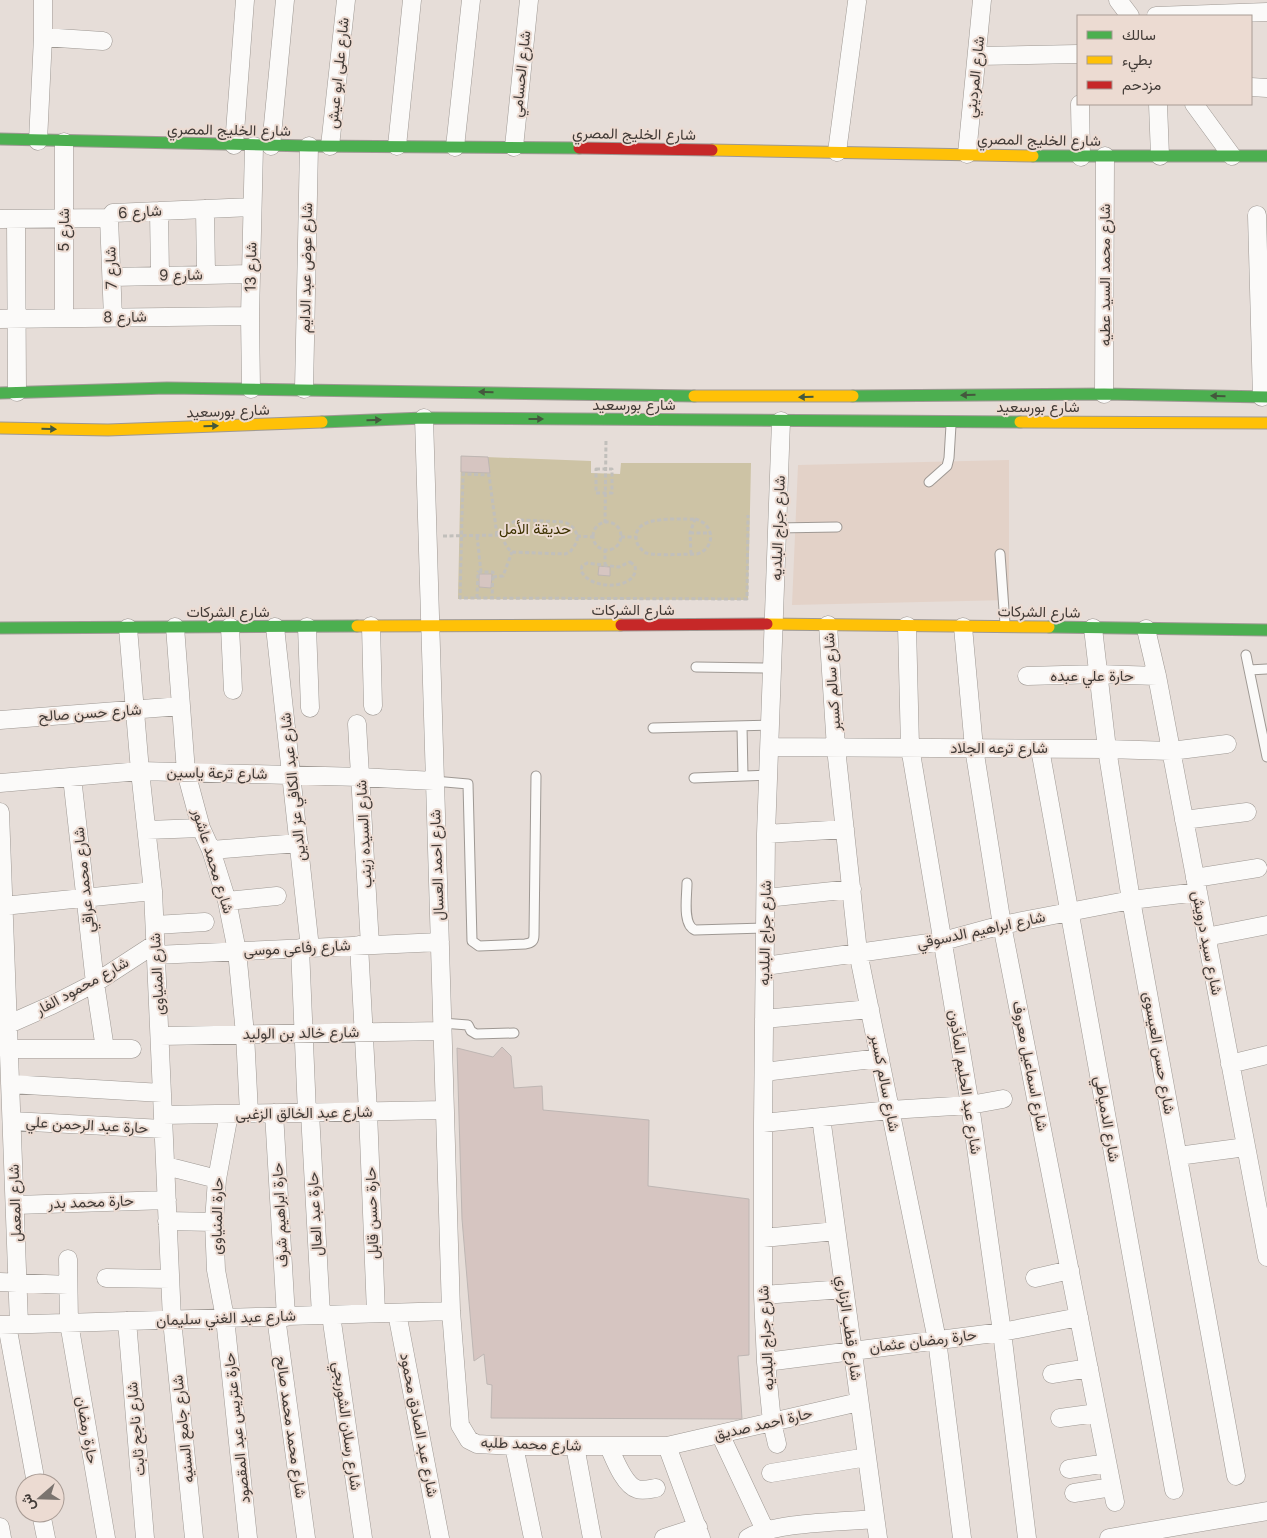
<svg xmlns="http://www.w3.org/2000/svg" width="1267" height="1538" font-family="Inter,Vazirmatn,sans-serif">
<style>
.built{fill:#e3d2c8}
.green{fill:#cdc3a5}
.building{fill:#d6c5c1;stroke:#beb6b3}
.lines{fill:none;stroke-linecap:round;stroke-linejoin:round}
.lane-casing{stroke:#9e9893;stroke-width:11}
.street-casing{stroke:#9e9893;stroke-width:19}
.fast-casing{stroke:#9e9893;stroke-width:13}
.slow-casing{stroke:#9e9893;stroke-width:13}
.jam-casing{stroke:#9e9893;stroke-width:13}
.path{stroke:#c1bfbb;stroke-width:3;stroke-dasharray:4 2.5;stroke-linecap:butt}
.lane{stroke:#fbfaf9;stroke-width:9}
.street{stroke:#fbfaf9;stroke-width:18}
.fast{stroke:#4caf50;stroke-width:11}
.slow{stroke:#ffc107;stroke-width:11}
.jam{stroke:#c62828;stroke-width:11}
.oneway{fill:#44583d}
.labels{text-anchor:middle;stroke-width:4;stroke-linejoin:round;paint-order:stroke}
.street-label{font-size:15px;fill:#423b37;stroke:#ecdbd2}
.park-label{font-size:15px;fill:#3c3100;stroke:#ecdbd2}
</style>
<rect width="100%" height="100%" fill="#e6ddd8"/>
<path class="built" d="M1009,460V600L792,605L798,465Z"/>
<path class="green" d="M461,456L591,461V473L620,474L621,463H751L748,600L458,599Z"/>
<path class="building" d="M461,456L488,457L490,473L461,472Z
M599,566L610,567V576L598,575Z
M479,574H492L491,588L479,587Z
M502,1047L511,1056L514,1088L542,1086L543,1110L649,1120L648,1186L749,1199V1355L738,1356L742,1419L491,1418L492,1385L487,1384L484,1354L474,1361L462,1219L457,1048L493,1057Z"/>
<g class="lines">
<g class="lane-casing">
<path id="lane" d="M929,482L947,466L949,458L951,425
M777,528L837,527
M1000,554L1005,624
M1246,655L1267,757
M696,667L773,668
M1249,670L1267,669
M742,726L743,776
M653,728L771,725
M694,778L769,775
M434,781L468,784L472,941L479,946L525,944C532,943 534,941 534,935L536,776
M687,883C687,896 682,925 695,930L766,928
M442,1023L468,1025L471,1031L476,1034L514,1033"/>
</g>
<g class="street-casing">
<path id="street" d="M1118,0L1130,16
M1156,16L1267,12
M43,37L103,41
M977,56L1078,54
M1251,87L1267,88
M1080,104L1081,157
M1158,104L1160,156
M1194,104L1232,156
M38,141L43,37V0
M234,145L245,0
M271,146L285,0
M330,146L346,0
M397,146L412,0
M455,147L471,0
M514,147L529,0
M837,152L857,2
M967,154L982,0
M205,209L206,274
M159,211L160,276
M1257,215L1262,397
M109,218L113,318
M0,219L109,218L113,213L252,207
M16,219L17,392
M112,277L251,274
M64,318V142
M0,319L250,316
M251,389L250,316L254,146
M304,389L309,146
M1104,394L1105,156
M424,418L451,1311L460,1425L469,1440L477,1444L514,1446H667L859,1402
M828,625L836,748L858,952L937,1340L962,1538
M371,626L373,706
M907,626L910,747L970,1105L1002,1332L1027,1538
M175,627L186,772L201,828L211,850L227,901L237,951L245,1034L249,1113
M230,627L233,690
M275,627L310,948
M307,627L310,708
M963,627L974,748L1002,925L1115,1502
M128,628L140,771L153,891L172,1320L194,1538
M1093,628L1107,749L1131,900L1236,1476
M1146,629L1157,676L1267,1257
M1027,676L1099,674L1157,676
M0,720L181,706
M357,724L370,945
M770,747L1107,749L1171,751L1227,744
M1040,749L1174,1490
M72,777L95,983L105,1049
M0,783L140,771L360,777L434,781
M0,812C6,983 13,1153 19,1324
M1184,820L1247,812
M147,830L201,828
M766,834L845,829
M211,850L299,843
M1195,878L1258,868
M766,898L852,889
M227,901L277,896
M3,906L153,891
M155,925L205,922
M1206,937L1267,925
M359,945L368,1112L376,1313
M300,948L307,1113
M155,955L440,942
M765,966L943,941L1002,925L1069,912L1131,900L1198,892
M764,1019L870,1009
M0,1028L52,1005L95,983L155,944
M160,1036L442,1031
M9,1049H132
M1230,1064L1267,1055
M764,1072L880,1058
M10,1084L162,1093
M274,1113L286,1317
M310,1113L321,1315
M229,1114L217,1179L214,1222L216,1270L225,1318L248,1538
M163,1115L445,1110
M821,1117L878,1538
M12,1121L163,1129
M763,1123L890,1110L970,1105L1003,1099
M1178,1156L1246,1147
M166,1166L217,1179
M16,1205L167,1200
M167,1221L214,1222
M763,1238L836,1231
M68,1259L69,1323L106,1538
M106,1278L170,1279
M1035,1278L1070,1270
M0,1282L68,1285
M763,1295L844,1289
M397,1313L440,1538
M331,1315L363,1538
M276,1317L306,1538
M127,1321L145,1538
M0,1325L451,1311
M7,1325L36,1483
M766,1362L1002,1332L1079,1317
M1052,1374L1089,1368
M1060,1418L1097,1413
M720,1434L765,1530
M777,1444L772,1422L766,1362L763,1295V1123L766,834L781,421
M514,1446L533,1538
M575,1446L592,1538
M667,1446L701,1538
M609,1447C614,1458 624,1485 637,1489C643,1491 650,1489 656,1488
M1069,1469L1107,1463
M771,1473L867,1457
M1074,1493L1112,1487
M41,1513L46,1538
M0,1527L2,1538
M664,1538L698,1527
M748,1538C773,1522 843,1522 875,1519
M1109,1538L1267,1511"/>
</g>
<g class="fast-casing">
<path id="fast" d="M0,139L309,146L579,148
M1033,156H1267
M0,393L167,388L694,396
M853,396L1104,394L1267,397
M322,422L424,418L1020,422
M1049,627L1267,630
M0,628L357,626"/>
</g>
<g class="slow-casing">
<path id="slow" d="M712,150L1033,156
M694,396H853
M1020,422L1267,423
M0,428L108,430L322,422
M767,624L1049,627
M357,626L621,625"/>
</g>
<g class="jam-casing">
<path id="jam" d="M579,148L712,150
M621,625L767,624"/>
</g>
<path class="path" d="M596,469H612V493H596Z
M695,519C715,524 716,548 697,554C685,554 656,556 646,553C641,550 636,544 636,538C635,514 679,520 695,519Z
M520,520L564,522C574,526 578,532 577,542L570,552L565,554L512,552C498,541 502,523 520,520Z
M593 536a14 14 0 1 1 28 0a14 14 0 1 1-28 0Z
M605,523L606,439
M690,533H711
M497,535L489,475L463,474L460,598L747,599L748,515
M443,536L503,535
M477,536L481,572
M577,536L594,537
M621,537H635
M691,554L690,533L695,519
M630,562L635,566C640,588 593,593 581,571L582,566L587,563L619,567Z
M605,566V550
M493,577L503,576L512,552
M477,598L478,572H493L492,598"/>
<use href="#lane" class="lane"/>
<use href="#street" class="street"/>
<use href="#fast" class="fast"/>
<use href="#slow" class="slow"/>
<use href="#jam" class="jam"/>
</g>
<defs><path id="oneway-solid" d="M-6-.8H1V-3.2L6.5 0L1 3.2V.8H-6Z" transform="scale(1.25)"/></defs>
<g class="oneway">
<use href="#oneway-solid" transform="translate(486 392) rotate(-179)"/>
<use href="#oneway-solid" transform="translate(968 395) rotate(179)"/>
<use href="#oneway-solid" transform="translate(1218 396) rotate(-179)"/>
<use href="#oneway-solid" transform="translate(806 397) rotate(179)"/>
<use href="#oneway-solid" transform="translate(536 419)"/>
<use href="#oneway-solid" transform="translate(374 420) rotate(-2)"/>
<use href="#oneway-solid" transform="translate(211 426) rotate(-2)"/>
<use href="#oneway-solid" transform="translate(49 429) rotate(1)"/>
</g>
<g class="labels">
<g class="street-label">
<text transform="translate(338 73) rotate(-84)" y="5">شارع على ابو عيش</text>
<text transform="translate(521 74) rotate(-84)" y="5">شارع الحسامي</text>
<text transform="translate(975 77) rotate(-84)" y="5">شارع المرديني</text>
<text transform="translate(229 130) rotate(1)" y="5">شارع الخليج المصري</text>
<text transform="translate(634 134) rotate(1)" y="5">شارع الخليج المصري</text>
<text transform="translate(1039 140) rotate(1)" y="5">شارع الخليج المصري</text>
<text transform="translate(140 212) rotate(-4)" y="5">شارع 6</text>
<text transform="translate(64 230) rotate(-90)" y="5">شارع 5</text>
<text transform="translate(251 267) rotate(-89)" y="5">شارع 13</text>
<text transform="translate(111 268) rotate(-92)" y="5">شارع 7</text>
<text transform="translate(306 268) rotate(-89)" y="5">شارع عوض عبد الدايم</text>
<text transform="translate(181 275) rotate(-1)" y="5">شارع 9</text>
<text transform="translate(1105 275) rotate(-90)" y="5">شارع محمد السيد عطيه</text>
<text transform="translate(125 317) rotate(-1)" y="5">شارع 8</text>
<text x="634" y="410">شارع بورسعيد</text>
<text x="1038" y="412">شارع بورسعيد</text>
<text transform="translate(228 411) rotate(-2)" y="5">شارع بورسعيد</text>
<text transform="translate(778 528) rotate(-88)" y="5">شارع جراج البلديه</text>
<text x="633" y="615">شارع الشركات</text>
<text x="228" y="617">شارع الشركات</text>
<text transform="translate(1039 612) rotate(1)" y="5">شارع الشركات</text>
<text x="1092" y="681">حارة علي عبده</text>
<text transform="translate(832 682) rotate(-94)" y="5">شارع سالم كسبر</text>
<text transform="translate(90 713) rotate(-4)" y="5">شارع حسن صالح</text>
<text x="999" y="753">شارع ترعه الجلاد</text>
<text transform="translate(217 773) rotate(1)" y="5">شارع ترعة ياسين</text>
<text transform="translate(293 787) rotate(-96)" y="5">شارع عبد الكافي عز الدين</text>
<text transform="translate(364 834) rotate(-93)" y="5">شارع السيده زينب</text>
<text transform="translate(213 861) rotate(73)" y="5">شارع محمد عاشور</text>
<text transform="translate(437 865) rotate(-92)" y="5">شارع احمد العسال</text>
<text transform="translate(84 880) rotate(-96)" y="5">شارع محمد عراقي</text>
<text transform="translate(981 930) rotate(-12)" y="5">شارع ابراهيم الدسوقي</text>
<text transform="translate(765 933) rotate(-89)" y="5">شارع جراج البلديه</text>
<text transform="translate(1207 943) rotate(79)" y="5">شارع سيد درويش</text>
<text transform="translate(297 948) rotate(-3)" y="5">شارع رفاعى موسى</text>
<text transform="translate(157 974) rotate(-93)" y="5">شارع المنياوى</text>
<text transform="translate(82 986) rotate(-29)" y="5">شارع محمود الفار</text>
<text transform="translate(301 1033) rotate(-1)" y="5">شارع خالد بن الوليد</text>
<text transform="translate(1159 1053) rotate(80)" y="5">شارع حسن العيسوى</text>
<text transform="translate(1030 1066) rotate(79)" y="5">شارع اسماعيل معروف</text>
<text transform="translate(965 1082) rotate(81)" y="5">شارع عبد الحليم المأذون</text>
<text transform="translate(885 1083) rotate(79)" y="5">شارع سالم كسبر</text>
<text transform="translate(304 1113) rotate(-1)" y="5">شارع عبد الخالق الزغبى</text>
<text transform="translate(1107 1119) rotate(80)" y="5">شارع الدمياطي</text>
<text transform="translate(87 1125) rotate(3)" y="5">حارة عبد الرحمن علي</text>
<text transform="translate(91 1202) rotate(-2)" y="5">حارة محمد بدر</text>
<text transform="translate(15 1203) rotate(-92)" y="5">شارع المعمل</text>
<text transform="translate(372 1213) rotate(-92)" y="5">حارة حسن قابل</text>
<text transform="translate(315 1214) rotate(-93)" y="5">حارة عبد العال</text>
<text transform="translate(280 1215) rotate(-93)" y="5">حارة ابراهيم شرف</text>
<text transform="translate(217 1216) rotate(-89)" y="5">حارة المنياوى</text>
<text transform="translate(226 1318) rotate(-2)" y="5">شارع عبد الغني سليمان</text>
<text transform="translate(849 1328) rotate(82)" y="5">شارع قطب الزناري</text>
<text transform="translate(766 1338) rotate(-93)" y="5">شارع جراج البلديه</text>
<text transform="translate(923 1341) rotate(-7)" y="5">حارة رمضان عثمان</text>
<text transform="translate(763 1424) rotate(-13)" y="5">حارة احمد صديق</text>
<text transform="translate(419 1425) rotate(79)" y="5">شارع عبد الصادق محمود</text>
<text transform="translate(347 1426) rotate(82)" y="5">شارع رسلان الشوربجي</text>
<text transform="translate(291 1427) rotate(82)" y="5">شارع محمد محمد صالح</text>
<text transform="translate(237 1428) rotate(-96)" y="5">حارة عتريس عبد المقصود</text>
<text transform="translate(136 1429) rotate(-95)" y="5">شارع ناجح ثابت</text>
<text transform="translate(183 1429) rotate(-96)" y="5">شارع جامع السنيه</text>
<text transform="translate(87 1430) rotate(80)" y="5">حارة رمضان</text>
<text transform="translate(531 1444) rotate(2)" y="5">شارع محمد طلبه</text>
</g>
<g class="park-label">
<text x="535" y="534">حديقة الأمل</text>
</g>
</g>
<rect x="1077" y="15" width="175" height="90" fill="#ecdbd2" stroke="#a89b94"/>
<rect x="1087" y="31" width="25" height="8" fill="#4caf50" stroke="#a89b94"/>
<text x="1122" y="40" font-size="15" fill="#423b37">سالك</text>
<rect x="1087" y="56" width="25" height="8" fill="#ffc107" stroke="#a89b94"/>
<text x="1122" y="65" font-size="15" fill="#423b37">بطيء</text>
<rect x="1087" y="81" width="25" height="8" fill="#c62828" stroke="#a89b94"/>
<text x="1122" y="90" font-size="15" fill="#423b37">مزدحم</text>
<g transform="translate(40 1498) rotate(250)"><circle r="24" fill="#ecdbd2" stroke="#a89b94"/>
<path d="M0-4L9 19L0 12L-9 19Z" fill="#7b746f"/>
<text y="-8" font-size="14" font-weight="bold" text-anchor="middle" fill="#423b37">ش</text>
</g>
</svg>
